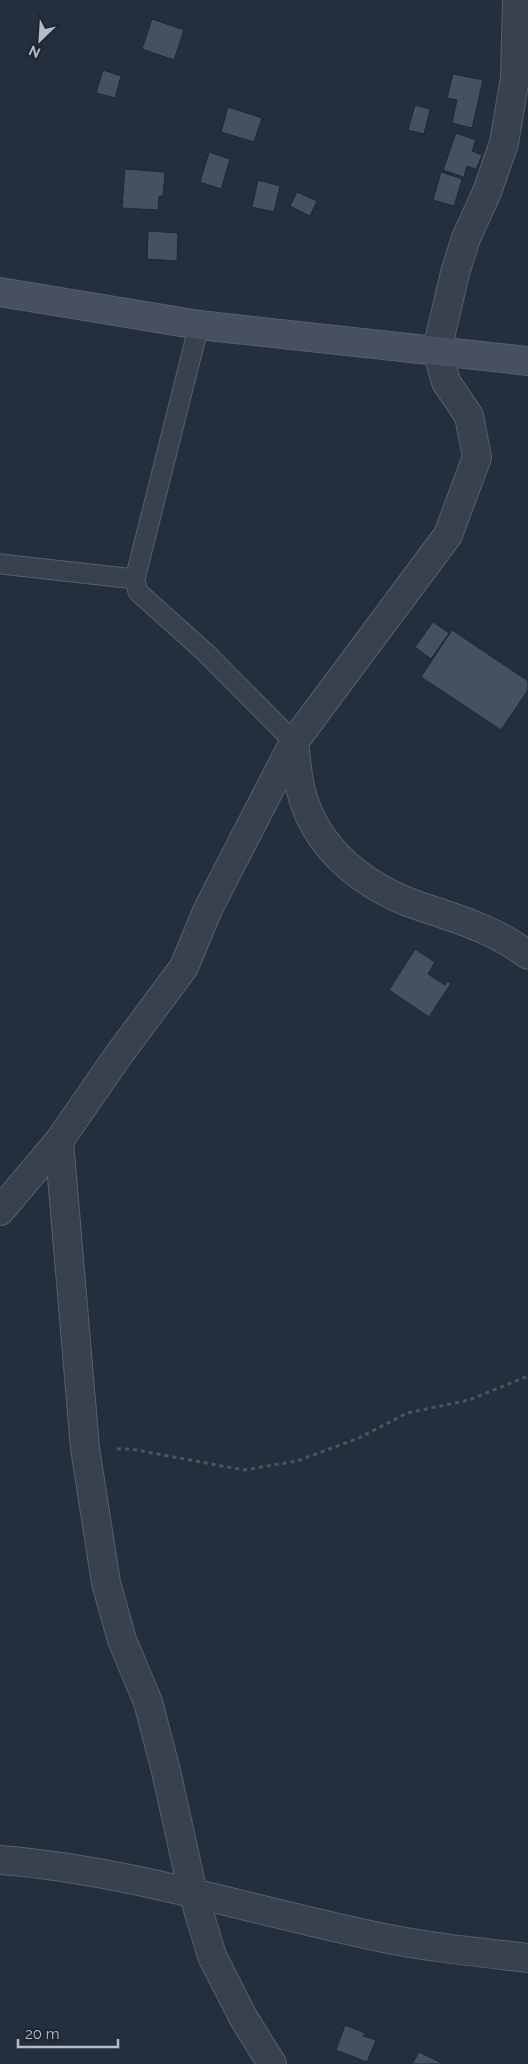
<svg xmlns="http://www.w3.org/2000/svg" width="528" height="2064" font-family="Raleway,sans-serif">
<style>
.building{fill:#455162;stroke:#1f2835}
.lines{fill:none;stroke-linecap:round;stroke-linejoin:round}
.lane-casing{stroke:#565f6c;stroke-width:21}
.street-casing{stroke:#565f6c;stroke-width:30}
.secondary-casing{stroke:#565f6c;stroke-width:30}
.path{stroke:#44595c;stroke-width:3;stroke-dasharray:4 4;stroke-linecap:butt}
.lane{stroke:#38414e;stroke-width:19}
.street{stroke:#38414e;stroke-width:28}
.secondary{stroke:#465061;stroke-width:28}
</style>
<rect width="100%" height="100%" fill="#242f3e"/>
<path class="building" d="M152,19L184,30L174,60L142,49Z
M103,70L121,76L115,98L96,93Z
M453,74L483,80L472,128L452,123L457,100L447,98Z
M415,105L430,109L424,134L408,130Z
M228,107L262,118L254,142L221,132Z
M456,133L476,140L472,151L482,155L476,169L467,166L464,177L443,170Z
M209,152L230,159L221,189L200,182Z
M125,169L165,172L163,196H159L158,210L122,208Z
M441,172L462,179L454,206L433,200Z
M258,180L280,186L274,212L252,207Z
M297,192L317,201L310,216L290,206Z
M148,231L178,233L177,261L147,259Z
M433,622L449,633L431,659L415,647Z
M452,630L528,681V690L501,730L421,677Z
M415,949L435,962L428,974L445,985L447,981L451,983L429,1017L389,990Z
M345,2025L365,2033L363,2036L376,2040L367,2062L336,2050Z
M419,2052L444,2064H412Z"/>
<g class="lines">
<g class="lane-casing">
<path id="lane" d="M199,325L135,579L138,592L206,653L294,742
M0,564L135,579"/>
</g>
<g class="street-casing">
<path id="street" d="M294,742C296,758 297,775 301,791C316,851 368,890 425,908C461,920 497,931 528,955
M59,1141L85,1448L106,1583L122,1640L148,1702L166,1771L193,1893L212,1956L243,2017L272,2064
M0,1211L59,1141L120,1053L184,967L208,909L294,742L448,535L477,457L469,416L446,382L437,350L455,273L466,238L487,192L504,143L515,78L517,0
M0,1860C127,1870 250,1910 374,1936C425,1947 477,1952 528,1958"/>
</g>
<g class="secondary-casing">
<path id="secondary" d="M0,292L199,325L528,361"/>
</g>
<path class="path" d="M117,1449H131L244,1470L297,1461L359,1438L407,1413L469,1400L528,1376"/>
<use href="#lane" class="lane"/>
<use href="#street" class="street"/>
<use href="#secondary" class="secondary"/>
</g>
<g transform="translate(40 40) rotate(205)" stroke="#1d2633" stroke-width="4" paint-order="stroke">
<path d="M0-4L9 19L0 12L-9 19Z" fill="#b4bcc9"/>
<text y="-8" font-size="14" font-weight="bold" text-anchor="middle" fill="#b4bcc9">N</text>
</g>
<path d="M18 2039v8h100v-8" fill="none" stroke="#b4bcc9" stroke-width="2.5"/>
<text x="25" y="2039" font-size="15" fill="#b4bcc9" stroke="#1d2633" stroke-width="4" paint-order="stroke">20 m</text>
</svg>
